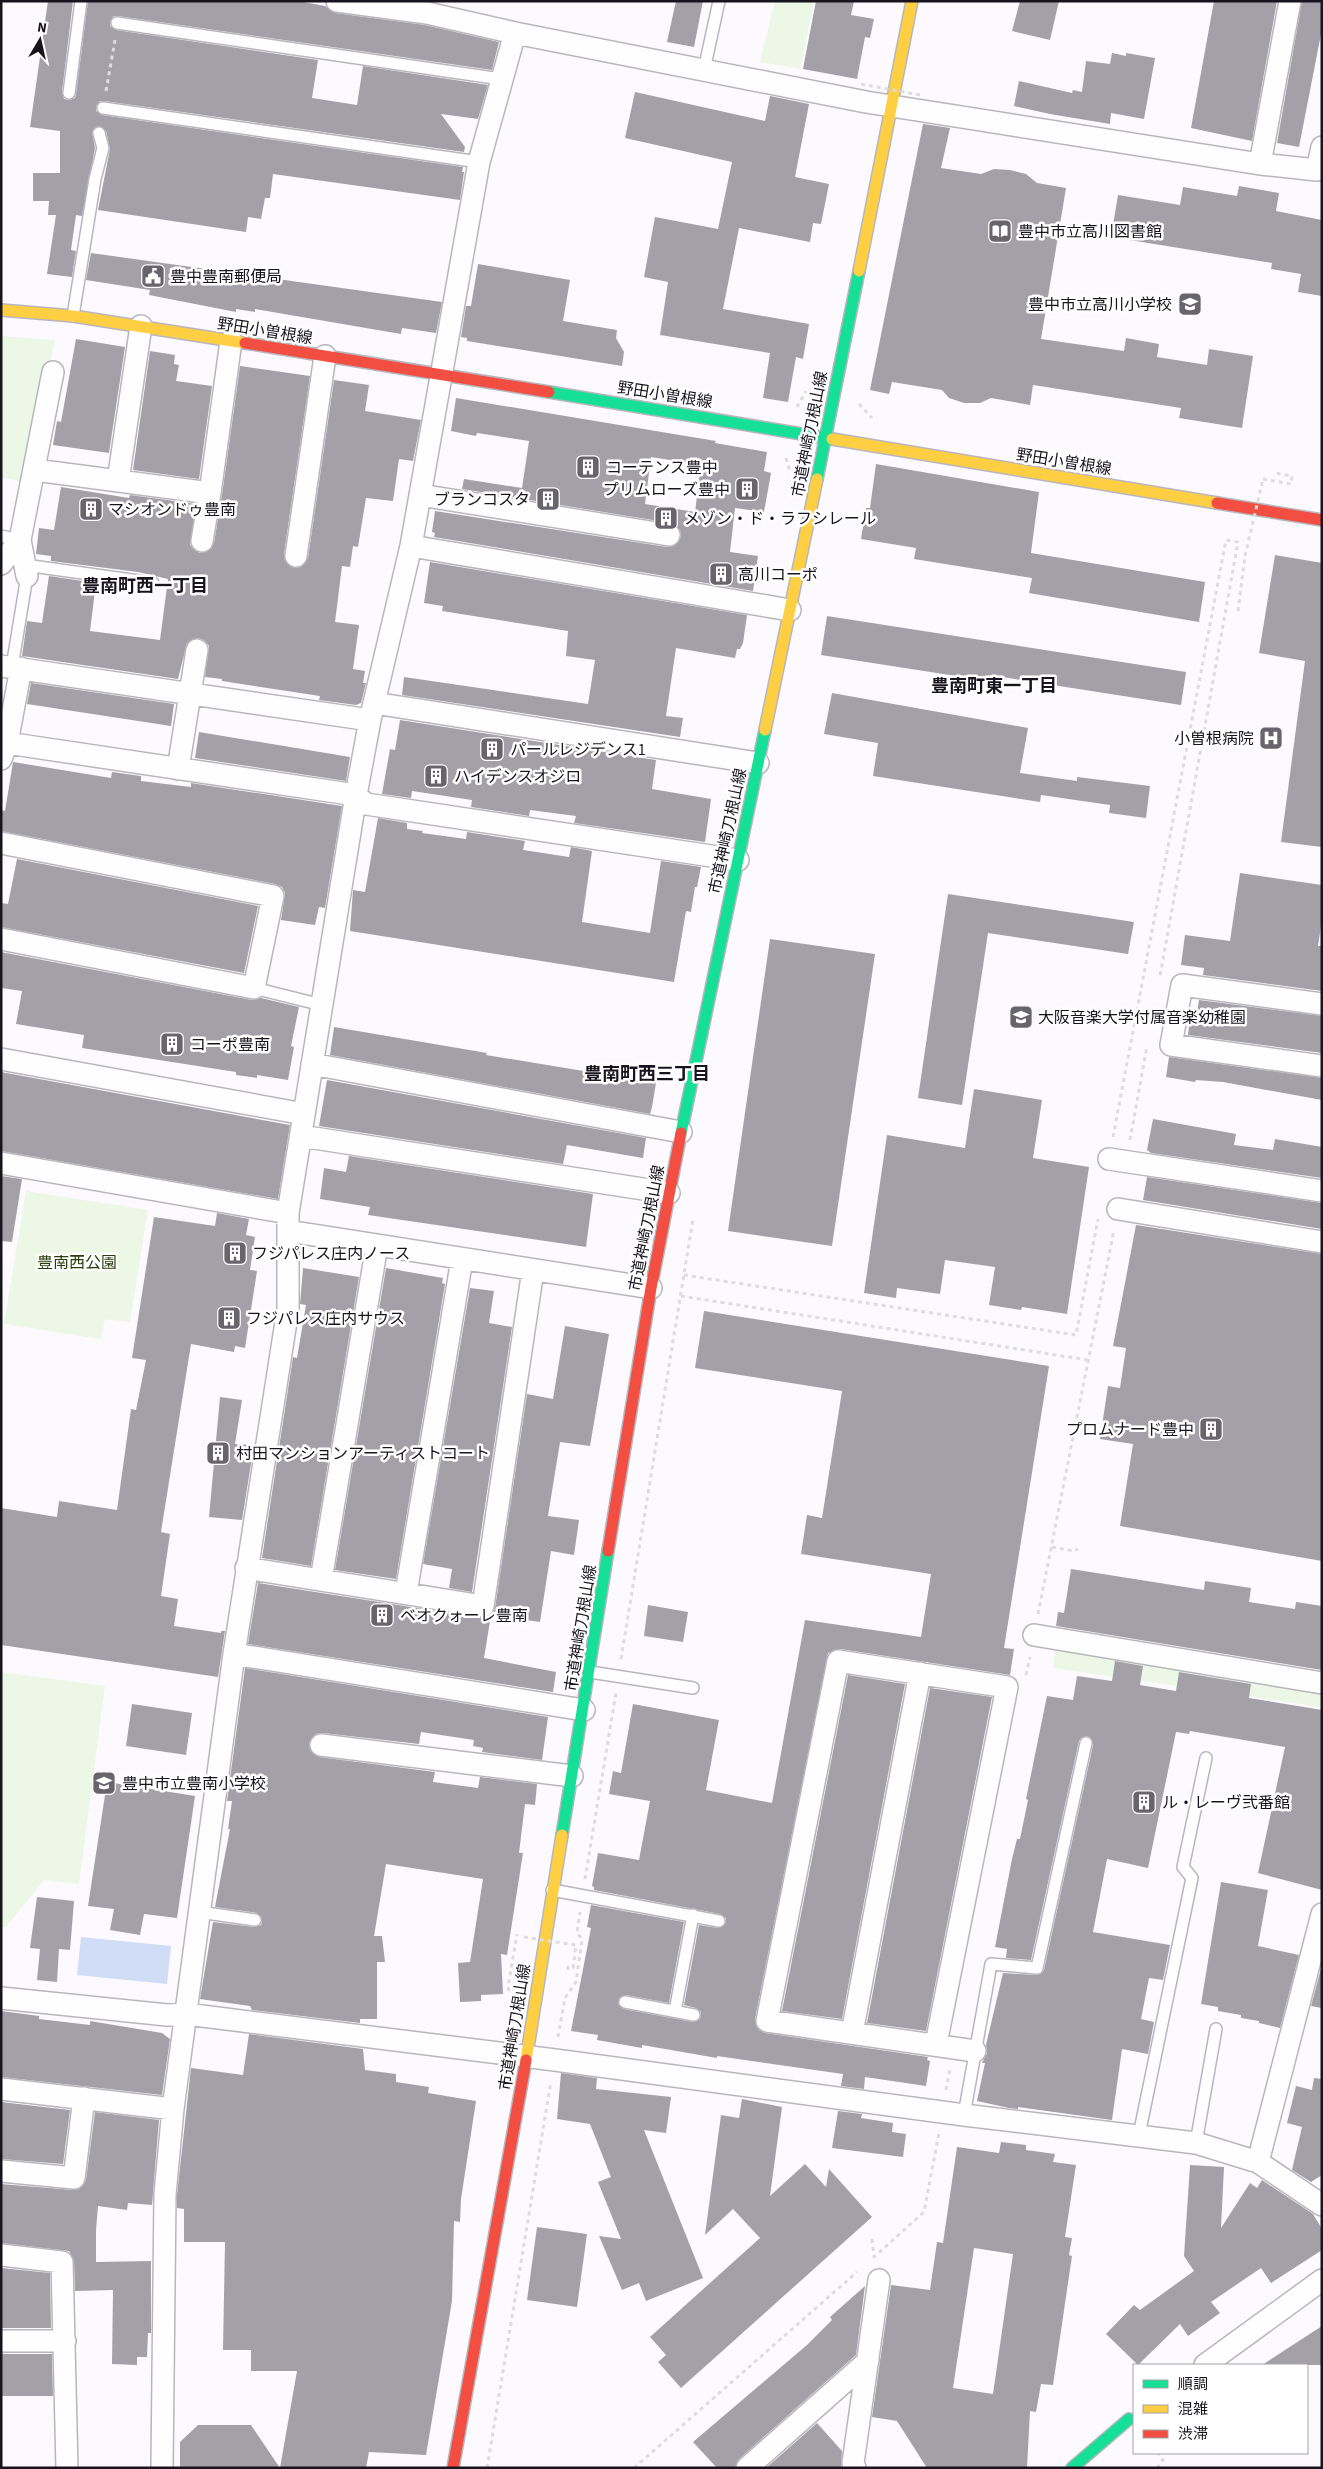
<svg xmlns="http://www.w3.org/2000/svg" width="1323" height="2469" font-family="'Source Sans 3','Noto Sans JP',sans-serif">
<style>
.green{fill:#edf7e5}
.water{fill:#d1ddf6}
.building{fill:#a3a0a8;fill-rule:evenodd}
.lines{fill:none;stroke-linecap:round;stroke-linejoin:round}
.lane-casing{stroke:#b8b6bd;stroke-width:14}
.street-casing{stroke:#b8b6bd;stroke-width:24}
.fast-casing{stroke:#b8b6bd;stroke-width:14}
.slow-casing{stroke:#b8b6bd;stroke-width:14}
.jam-casing{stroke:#b8b6bd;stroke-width:14}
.path{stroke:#dddddf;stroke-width:3;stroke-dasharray:4 4;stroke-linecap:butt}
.lane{stroke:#fffeff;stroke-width:11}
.street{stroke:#fffeff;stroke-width:21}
.fast{stroke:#16e098;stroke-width:11}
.slow{stroke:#ffcf43;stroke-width:11}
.jam{stroke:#f24e42;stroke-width:11}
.path-bridge{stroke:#dddddf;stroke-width:3;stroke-dasharray:4 4;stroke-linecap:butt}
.labels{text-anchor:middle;stroke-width:5;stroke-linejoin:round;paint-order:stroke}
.poi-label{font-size:16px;fill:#17141e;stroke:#fff;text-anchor:start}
.street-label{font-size:16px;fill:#17141e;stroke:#fff}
.park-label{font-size:16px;fill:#29400c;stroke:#fff}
.neighbourhood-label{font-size:18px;font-weight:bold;fill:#17141e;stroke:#fff}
</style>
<rect width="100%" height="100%" fill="#fcfafe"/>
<path class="green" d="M775,1H814L800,69L760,62Z
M1,336L55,340L26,483L1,477Z
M26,1191L148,1210L130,1322L105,1319L101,1339L4,1324Z
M1055,1649L1322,1688V1707L1053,1668Z
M1,1672L105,1686L79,1884L44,1880L6,1927H1Z"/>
<path class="water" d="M81,1937L171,1946L167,1984L77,1975Z"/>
<path class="building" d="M48,1H73L62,92L64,99L69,100L75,98L76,94L88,1H298L325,6L335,13L425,25L499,42L492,70L118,16H114L110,21V26L116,30L318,60L312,98L357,105L363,66L488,85L478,119L441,114L465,147L464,152L104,101H100L96,106V111L102,115L463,167L462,172H464L460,200L273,174L270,198H265L261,219L248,217L246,232L98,210L110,149L106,131L98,126L92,132L95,148L82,216L76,215L71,250L76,251L72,277L47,274L56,215H48L49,201H33V173H60V131L30,127Z
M676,1H703L694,47L667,42Z
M816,1H854L851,15L874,19L870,38L865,37L857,79L803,69Z
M1020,1H1059L1050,40L1012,31Z
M1214,1H1277L1252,141L1191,128Z
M1302,1H1322V29L1299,147L1277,143Z
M1112,53L1126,56V53L1155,58L1144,119L1111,113L1110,124L1050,114L1014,106L1019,81L1072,93L1073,90L1082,92L1086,61L1110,64Z
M635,92L765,121L770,96L809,104L795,177L829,184L821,224L813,223L810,242L739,228L723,309L809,324L803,359L796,357L788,402L763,398L770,353L660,335L668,282L644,277L655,217L718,229L732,162L625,138Z
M923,124L950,128L941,168L981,174L994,169L1010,170L1026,174L1037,183L1066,188L1041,339L1124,351L1126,338L1159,344L1157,357L1207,365L1209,349L1253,356L1242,428L1179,418L1181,408L1033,385L1030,405L991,398L980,403H964L949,398L942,390L892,382L889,394L870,390Z
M1239,186L1279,193L1276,211L1322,220V296L1298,292L1301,274L1271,269L1272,263L1111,237L1118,195L1180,205L1183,187L1237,196Z
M91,253L442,302L436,333L402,328L401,334L255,309V312L236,309V312L149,295L150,290L86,280Z
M478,264L570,280L563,321L617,330L616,338L624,352L622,366L467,341V338L461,337L466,306H471Z
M76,339L125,347L109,453L53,445L57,421L61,422Z
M150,351L175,355L174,364L179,365L176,381L212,386L199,479L133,470Z
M240,366L310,376L284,554L285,561L294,568L301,567L308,558L334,380L369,385L365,411L421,420L413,461L399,459L393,501L366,498L358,547L353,546L350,567L342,566L335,622L359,625L353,669L365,671L363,683H366L361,703L356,705L319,700L320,696L222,681V679L205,677L209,646L204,640L198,638L187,643L178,679L22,656L27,621L42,623L49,576L96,583L90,631L160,640L168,579L138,572L51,561V556L36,554L39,528L54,530L61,487L129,498L130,495L196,504L190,545L199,553L211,549L214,543L222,495Z
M456,398L716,441L715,443L767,452L764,471L771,473L764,512L735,508L730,552L758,556L753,591L434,537L435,533L432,532L435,511L667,547L674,546L681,537L680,530L671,523L462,489L464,479L522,488L529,441L477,433L476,436L451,431ZM651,457L701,465L695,512L645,504Z
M876,464L1039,492L1031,553L1205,582L1199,622L1029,593L1032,578L914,559L916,548L861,539L866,508H870Z
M1275,555L1322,563V847L1281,842L1305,661L1259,653Z
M430,562L747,615L743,643L740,649H737L735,658L676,648L666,716L683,718L680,737L402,695L404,677L588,704L595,660L566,656L568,631L442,611L443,606L424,603Z
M827,616L1186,672L1181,705L1002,677L1001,683L821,655Z
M31,683L174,704L171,726L27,704Z
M832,693L1028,728L1020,773L1077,781V777L1150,786L1146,818L1109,813L1110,805L1041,795L1040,802L873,776L878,743L824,734Z
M400,720L656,760L652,789L711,799L705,842L574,823L576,816L530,810L529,816L471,807L472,800L412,791L411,798L382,794L390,749L395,750Z
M199,732L350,757L346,781L195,758Z
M13,762L111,778L112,772L141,776V781L191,787V783L342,806L325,908L319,907L315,925L281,920L285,893L282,887L275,884L1,831V810L5,811Z
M378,818L407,823V829L423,831L422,833L466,839L467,832L525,841L523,850L569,857L571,847L592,851L582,922L650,933L661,861L701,867L697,887H695L691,912L686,911L674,982L350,931L353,890L365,892Z
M17,859L258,906L244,973L1,927V903L8,904Z
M1240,873L1322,885V919L1318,946H1322V991L1203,975L1204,968L1181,965L1185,935L1230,941Z
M948,894L1134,922L1128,954L988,933L962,1105L918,1098Z
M770,939L875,954L832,1246L728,1231Z
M1,952L252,1000L261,998L299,1007L291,1046L294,1047L288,1080L257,1075V1078L236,1075V1072L82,1048L84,1035L16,1024L22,991L1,988Z
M1199,1000L1322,1016V1053L1188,1035L1190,1018L1196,1019Z
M334,1027L487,1053L486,1055L656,1083L652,1107L650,1114L330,1055Z
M1169,1057L1322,1078V1100L1223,1082L1196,1080L1195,1082L1166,1077Z
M1,1072L290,1125L278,1199L1,1151Z
M327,1080L646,1138L643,1158L567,1145L563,1164L319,1126Z
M974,1089L1042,1100L1033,1158L1089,1167L1067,1314L1022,1307L1021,1310L989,1305L995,1267L945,1260L940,1294L897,1288L896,1298L864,1293L887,1135L965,1148Z
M1153,1119L1236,1134L1234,1145L1273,1150L1275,1139L1322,1147V1178L1151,1153L1147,1150Z
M349,1156L593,1194L586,1247L368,1215L370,1207L320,1199L324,1168L346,1172Z
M1,1176L22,1179L12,1242L1,1241Z
M1147,1177L1322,1203V1229L1143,1200Z
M217,1213L249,1219L246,1235L255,1237L250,1270L257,1271L245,1348L235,1346L234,1352L191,1344L161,1532L170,1534L161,1596L178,1599L174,1626L221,1633V1631H225L218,1677L1,1645V1508L57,1517L59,1501L117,1510L131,1409L136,1410L146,1360L132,1358L154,1217L215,1226Z
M1136,1225L1322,1254V1561L1120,1526L1133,1444L1100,1439L1108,1386L1120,1388L1126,1348L1113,1346Z
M303,1268L359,1277L311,1566L262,1558L293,1357L297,1358L306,1305L300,1304Z
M386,1268L443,1278L442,1283L445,1284L396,1579L335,1570Z
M470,1288L494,1291L489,1323L512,1327L472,1592L449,1588L452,1569L423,1564Z
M704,1311L1049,1366L1004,1648L1014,1649L1010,1675L840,1649L828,1653L755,2019L759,2030L765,2033L928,2057L927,2060L930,2061L926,2086L865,2077L864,2089L841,2086L843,2074L717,2056V2058L642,2045V2048L597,2040L598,2035L571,2031L591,1928L587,1927L591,1905L684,1922L669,2003L626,1995L619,1998L618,2004L624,2009L693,2022L700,2019L701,2012L696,2008L684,2005L699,1925L718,1928L726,1923V1918L720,1914L594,1890V1887L592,1886L598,1853L639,1860L650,1801L609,1794L613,1771L621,1773L633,1704L719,1720L706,1790L772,1803L805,1620L921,1637L931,1574L801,1554L807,1515L822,1518L842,1391L695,1368Z
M565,1326L609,1334L590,1446L560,1442L548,1516L579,1520L574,1555L551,1551L540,1622L491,1615L484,1658L556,1672L553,1692L248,1644L258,1583L481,1618L492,1614L495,1608L527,1394L553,1399Z
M220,1397L242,1400L235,1444L254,1445L242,1520L209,1517Z
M1071,1569L1204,1590L1205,1581L1251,1588L1249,1602L1295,1609L1296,1602L1322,1606V1670L1056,1626L1058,1612L1064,1613Z
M648,1605L688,1612L683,1642L644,1636Z
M1115,1661L1143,1666L1140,1685L1176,1691L1179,1672L1251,1684L1249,1698L1322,1710V1890L1258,1873L1285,1747L1190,1731L1189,1734L1176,1732L1148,1868L1107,1859L1093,1932L1170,1945L1163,1980L1149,1978L1141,2019L1154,2022L1148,2054L1122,2049L1112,2120L1018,2107V2109L1009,2108L977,2101L985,2063H982L987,2053L986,2045L1003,1973L1037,1975L1044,1970L1093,1745L1091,1738L1087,1736L1081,1738L1079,1741L1031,1960L1006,1958L1007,1949L995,1947L1012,1859L1017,1839H1020L1028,1800L1026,1799L1047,1696L1073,1700L1077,1676L1112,1681Z
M245,1668L548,1717L542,1760L482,1752L483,1748L473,1746L474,1740L421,1732L419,1744L323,1733L316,1734L309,1743L310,1750L319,1757L435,1772L433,1782L478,1788L480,1777L537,1784L535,1805L525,1804L519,1853H523L507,1955L501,1954L503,1994L481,1995V2001L460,2002L458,1963L470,1962L483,1879L386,1864L374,1936H382L385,1962H377V2019H360V2023L252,2010L250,2006L200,1999L213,1922L254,1927L261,1925L262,1921L257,1913L215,1907L230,1829H228L232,1801H227Z
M848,1675L905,1684L842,2019L782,2011Z
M930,1688L992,1697L926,2031L867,2023Z
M132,1704L192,1713L186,1755L126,1746Z
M107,1782L195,1796L177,1918L144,1914L140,1935L110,1930L114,1909L88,1906Z
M1221,1882L1268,1890L1258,1946L1299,1955L1280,2028L1259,2023V2021L1241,2018V2015L1218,2011V2007L1201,2004Z
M37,1897L74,1901L70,1950L59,1949L57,1982L37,1980L40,1949L30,1948Z
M1322,1965V2008L1311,2006Z
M1,2011L39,2016V2019L90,2025V2021L162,2033L170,2039L162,2095L1,2077Z
M249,2034L363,2049L365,2070L396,2074V2082L429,2087L428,2093L476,2101L461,2199L460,2222L454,2221L452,2301L426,2455L369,2452L366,2468H280L297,2371H251V2350H223L225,2242H184V2209L177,2208V2195L191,2068L243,2075Z
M561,2073L597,2078L596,2089L671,2097L666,2133L644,2130L703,2278L646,2301L639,2283L622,2290L599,2236L621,2239L598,2182L611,2177L590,2124L557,2119Z
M1314,2078L1322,2079V2175L1311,2182L1292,2170L1302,2127L1287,2123L1296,2086L1312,2090Z
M742,2099L782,2107L770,2196L805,2164L826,2187L829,2169L872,2217L681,2388L658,2362L666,2355L650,2337L760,2238L733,2209L705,2235L721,2115L739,2118Z
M1,2102L70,2110L63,2164L1,2159Z
M838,2111L862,2114L861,2118L893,2123L892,2132L906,2134L903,2157L832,2148Z
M95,2112L159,2120L152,2205L128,2203L127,2210L98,2206L96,2230V2262L151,2261V2333H148L147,2357H137V2365L112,2364L113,2290L75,2291L74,2261L69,2251L1,2243V2184L73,2190L79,2189L86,2180Z
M1001,2142L1026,2145V2150L1055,2154L1053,2162L1076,2165L1065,2237L1072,2238L1069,2255L1072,2256L1053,2385L1041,2384L1036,2412L1030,2411L1027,2468H927L897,2421L872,2417L891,2285L930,2290L937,2242L943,2243L957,2147L999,2153ZM974,2248L1013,2254L993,2394L953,2388Z
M1190,2165L1224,2167L1221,2228L1250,2183L1257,2188L1262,2180L1313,2214L1322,2229V2250L1271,2283L1261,2268L1211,2302L1220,2313L1188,2336L1180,2324L1138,2365L1106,2334L1134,2305L1140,2310L1194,2271L1184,2256Z
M537,2227L587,2234L577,2307L527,2300Z
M1,2268L50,2273L51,2328H1Z
M865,2286L856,2355L739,2459L735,2468H717L693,2442L807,2345L832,2320L830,2317Z
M1322,2326V2365H1262Z
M1,2354H52L53,2396H1Z
M817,2423L842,2451L841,2468H766Z
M198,2425H251L280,2468H180V2442Z"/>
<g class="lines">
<g class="lane-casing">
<path id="lane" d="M117,23L501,79
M704,70L719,1
M69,93L81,1
M103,108L479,162
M73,316L95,179L103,148L99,133
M1,536L20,540
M25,565L153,583
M12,667L27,576
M254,988L322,1005
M590,1672L693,1688
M552,1890L719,1921
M199,1912L255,1920
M625,2002L694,2015
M675,2011L693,1915
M964,2115L991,1964L1037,1968L1086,1743
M1139,2135L1192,1878L1183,1867L1206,1758
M1196,2143L1216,2029"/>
</g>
<g class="street-casing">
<path id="street" d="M337,1L427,13L515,33L866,102L1260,164L1317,170L1322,147
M1260,164L1290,1
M35,470L210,493L231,341
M118,481L141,326
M420,495L669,535
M20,540L53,372
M202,541L210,493
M411,546L790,610
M296,556L325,356
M1,564L20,540L27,576
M1,666L370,720
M374,703L758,763
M7,743L356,795L366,804L738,860
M1,759L7,743L21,668
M178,769L197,650
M1,843L273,896L254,988L1,939
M1322,1004L1182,985L1171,1045L1322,1066
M1,1059L304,1114
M312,1064L681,1132
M301,1136L669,1193
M1109,1159L1322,1191
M1,1163L288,1213
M1118,1209L1322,1242
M288,1231L651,1288
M246,1568L483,1606L533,1270
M321,1580L377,1245
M406,1593L462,1259
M1034,1635L1322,1683
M234,1654L584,1710
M321,1745L572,1776
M1,1998L167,2015L186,2014L555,2060L964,2115L1196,2143L1258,2162L1322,2205
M852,2033L920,1673
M936,2044L1007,1687L838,1661L767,2021L975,2051
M1,2089L173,2109
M1258,2162L1322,1914
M1,2171L74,2178L84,2098
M1,2255L62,2262L67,2468
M1,2341H65
M1205,2365L1322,2280
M162,2468L165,2194L173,2109L234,1654L288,1309V1213L356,795L370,720L411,546L479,162L515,33
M747,2468L868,2361
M855,2468L853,2463L879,2280"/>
</g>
<g class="fast-casing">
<path id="fast" d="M549,392L832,439
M817,479L859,271
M681,1133L765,730
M562,1835L608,1551
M1072,2468L1129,2419"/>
</g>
<g class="slow-casing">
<path id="slow" d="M859,271L912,1
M1,310L73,316L245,343
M832,439L1217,503
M765,730L817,479
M526,2060L562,1835"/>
</g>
<g class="jam-casing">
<path id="jam" d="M245,343L549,392
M1217,503L1322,520
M608,1551L651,1288L681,1133
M453,2468L526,2060"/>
</g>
<path class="path" d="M106,91L115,40
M859,404L872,418
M797,407L806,391
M786,458L790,471
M1263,479L1291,484L1292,476L1275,473
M1238,611L1245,556
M1113,1137L1226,540L1238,542L1160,976
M1130,1140L1147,1046
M684,1275L1076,1335L1098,1219
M681,1296L1088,1360
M1052,1547L1074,1551L1078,1549
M1038,1614L1114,1230
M621,1659L693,1219
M1026,1675L1030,1657
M585,1879L616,1693
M568,1970V1967L573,1968L576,1945
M509,1991L508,1987L517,1934
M558,2037L565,1998L576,1982L582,1940L577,1932L580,1912
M946,2090L950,2069
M872,2239L874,2256
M873,2258L924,2212L939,2133
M487,2468L551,2081
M634,2468L857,2272
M1157,2468L1163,2460L1158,2453"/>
<use href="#lane" class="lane"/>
<use href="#street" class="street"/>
<use href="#fast" class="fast"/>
<use href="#slow" class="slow"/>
<use href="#jam" class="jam"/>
<path class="path-bridge" d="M861,84L920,95
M1245,556L1263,479
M524,1937L576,1945"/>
</g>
<defs>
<g id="library-square" transform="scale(1.25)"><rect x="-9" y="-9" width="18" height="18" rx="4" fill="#67646c" stroke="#fff"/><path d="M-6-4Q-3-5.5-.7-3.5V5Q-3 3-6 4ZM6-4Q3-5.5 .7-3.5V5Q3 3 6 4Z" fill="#fff"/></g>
<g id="civic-square" transform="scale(1.25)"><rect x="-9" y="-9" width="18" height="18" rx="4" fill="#67646c" stroke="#fff"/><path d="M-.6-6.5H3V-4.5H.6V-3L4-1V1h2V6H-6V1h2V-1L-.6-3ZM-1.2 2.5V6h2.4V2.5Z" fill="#fff"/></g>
<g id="school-square" transform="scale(1.25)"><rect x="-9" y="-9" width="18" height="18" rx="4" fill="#67646c" stroke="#fff"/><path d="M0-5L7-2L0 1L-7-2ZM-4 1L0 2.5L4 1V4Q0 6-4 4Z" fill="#fff"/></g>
<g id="building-square" transform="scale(1.25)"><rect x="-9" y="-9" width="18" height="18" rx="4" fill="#67646c" stroke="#fff"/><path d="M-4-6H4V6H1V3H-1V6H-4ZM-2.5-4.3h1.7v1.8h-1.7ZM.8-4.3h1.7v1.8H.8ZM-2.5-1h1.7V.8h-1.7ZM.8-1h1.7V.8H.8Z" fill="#fff"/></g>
<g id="hospital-square" transform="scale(1.25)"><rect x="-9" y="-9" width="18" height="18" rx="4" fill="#67646c" stroke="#fff"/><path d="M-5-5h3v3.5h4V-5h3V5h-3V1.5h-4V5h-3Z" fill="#fff"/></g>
</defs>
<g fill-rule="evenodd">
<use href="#library-square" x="1000" y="231"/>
<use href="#civic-square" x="153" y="276"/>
<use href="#school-square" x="1190" y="304"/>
<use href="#building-square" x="588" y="467"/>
<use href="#building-square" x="747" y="489"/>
<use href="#building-square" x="548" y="499"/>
<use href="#building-square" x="91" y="509"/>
<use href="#building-square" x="666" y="518"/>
<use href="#building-square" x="721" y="574"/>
<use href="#hospital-square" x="1271" y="738"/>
<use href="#building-square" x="492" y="749"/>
<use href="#building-square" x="436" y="776"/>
<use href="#school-square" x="1021" y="1017"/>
<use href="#building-square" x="172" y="1044"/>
<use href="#building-square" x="235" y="1253"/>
<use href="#building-square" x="229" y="1318"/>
<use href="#building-square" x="1211" y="1429"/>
<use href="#building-square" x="218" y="1453"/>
<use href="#building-square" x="382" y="1615"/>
<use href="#school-square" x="104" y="1783"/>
<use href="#building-square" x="1144" y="1802"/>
</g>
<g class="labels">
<g class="poi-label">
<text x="1018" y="237">豊中市立高川図書館</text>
<text x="170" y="282">豊中豊南郵便局</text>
<text x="1172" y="310" text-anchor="end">豊中市立高川小学校</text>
<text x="606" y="473">コーテンス豊中</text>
<text x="730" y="495" text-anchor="end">プリムローズ豊中</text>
<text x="530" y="505" text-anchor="end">ブランコスタ</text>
<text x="108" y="515">マシオンドゥ豊南</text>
<text x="684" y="524">メゾン・ド・ラフシレール</text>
<text x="738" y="580">高川コーポ</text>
<text x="1254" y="744" text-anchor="end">小曽根病院</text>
<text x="510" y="755">パールレジデンス1</text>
<text x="454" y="782">ハイデンスオジロ</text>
<text x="1038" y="1023">大阪音楽大学付属音楽幼稚園</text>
<text x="190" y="1050">コーポ豊南</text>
<text x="252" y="1259">フジパレス庄内ノース</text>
<text x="246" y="1324">フジパレス庄内サウス</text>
<text x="1194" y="1435" text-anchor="end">プロムナード豊中</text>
<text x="236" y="1459">村田マンションアーティストコート</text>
<text x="400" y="1621">ベオクォーレ豊南</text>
<text x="122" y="1789">豊中市立豊南小学校</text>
<text x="1162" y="1808">ル・レーヴ弐番館</text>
</g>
<g class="street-label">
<text transform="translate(265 330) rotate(9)" y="6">野田小曽根線</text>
<text transform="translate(665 394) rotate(9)" y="6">野田小曽根線</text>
<text transform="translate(809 434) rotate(-79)" y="6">市道神崎刀根山線</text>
<text transform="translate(1064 461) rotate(9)" y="6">野田小曽根線</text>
<text transform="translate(727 831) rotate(-78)" y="6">市道神崎刀根山線</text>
<text transform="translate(646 1228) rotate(-79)" y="6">市道神崎刀根山線</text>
<text transform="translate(580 1628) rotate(-81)" y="6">市道神崎刀根山線</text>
<text transform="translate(514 2027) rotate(-81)" y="6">市道神崎刀根山線</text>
</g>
<g class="park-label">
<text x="77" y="1268">豊南西公園</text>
</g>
<g class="neighbourhood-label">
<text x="145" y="592">豊南町西一丁目</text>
<text x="994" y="692">豊南町東一丁目</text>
<text x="647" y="1080">豊南町西三丁目</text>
</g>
</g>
<rect width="1323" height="2469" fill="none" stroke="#17141e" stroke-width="5"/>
<rect x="1133" y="2364" width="175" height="90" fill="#ffffff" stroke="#a2a1a5"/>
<rect x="1143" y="2380" width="25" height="8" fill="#16e098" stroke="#a2a1a5"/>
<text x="1178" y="2389" font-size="15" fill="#17141e">順調</text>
<rect x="1143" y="2405" width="25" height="8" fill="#ffcf43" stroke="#a2a1a5"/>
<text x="1178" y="2414" font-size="15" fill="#17141e">混雑</text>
<rect x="1143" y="2430" width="25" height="8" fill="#f24e42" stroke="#a2a1a5"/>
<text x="1178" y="2439" font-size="15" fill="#17141e">渋滞</text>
<g transform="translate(40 40) rotate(9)" stroke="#ffffff" stroke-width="4" paint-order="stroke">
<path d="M0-4L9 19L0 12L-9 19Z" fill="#17141e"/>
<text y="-8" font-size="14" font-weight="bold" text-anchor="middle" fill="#17141e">N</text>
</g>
</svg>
